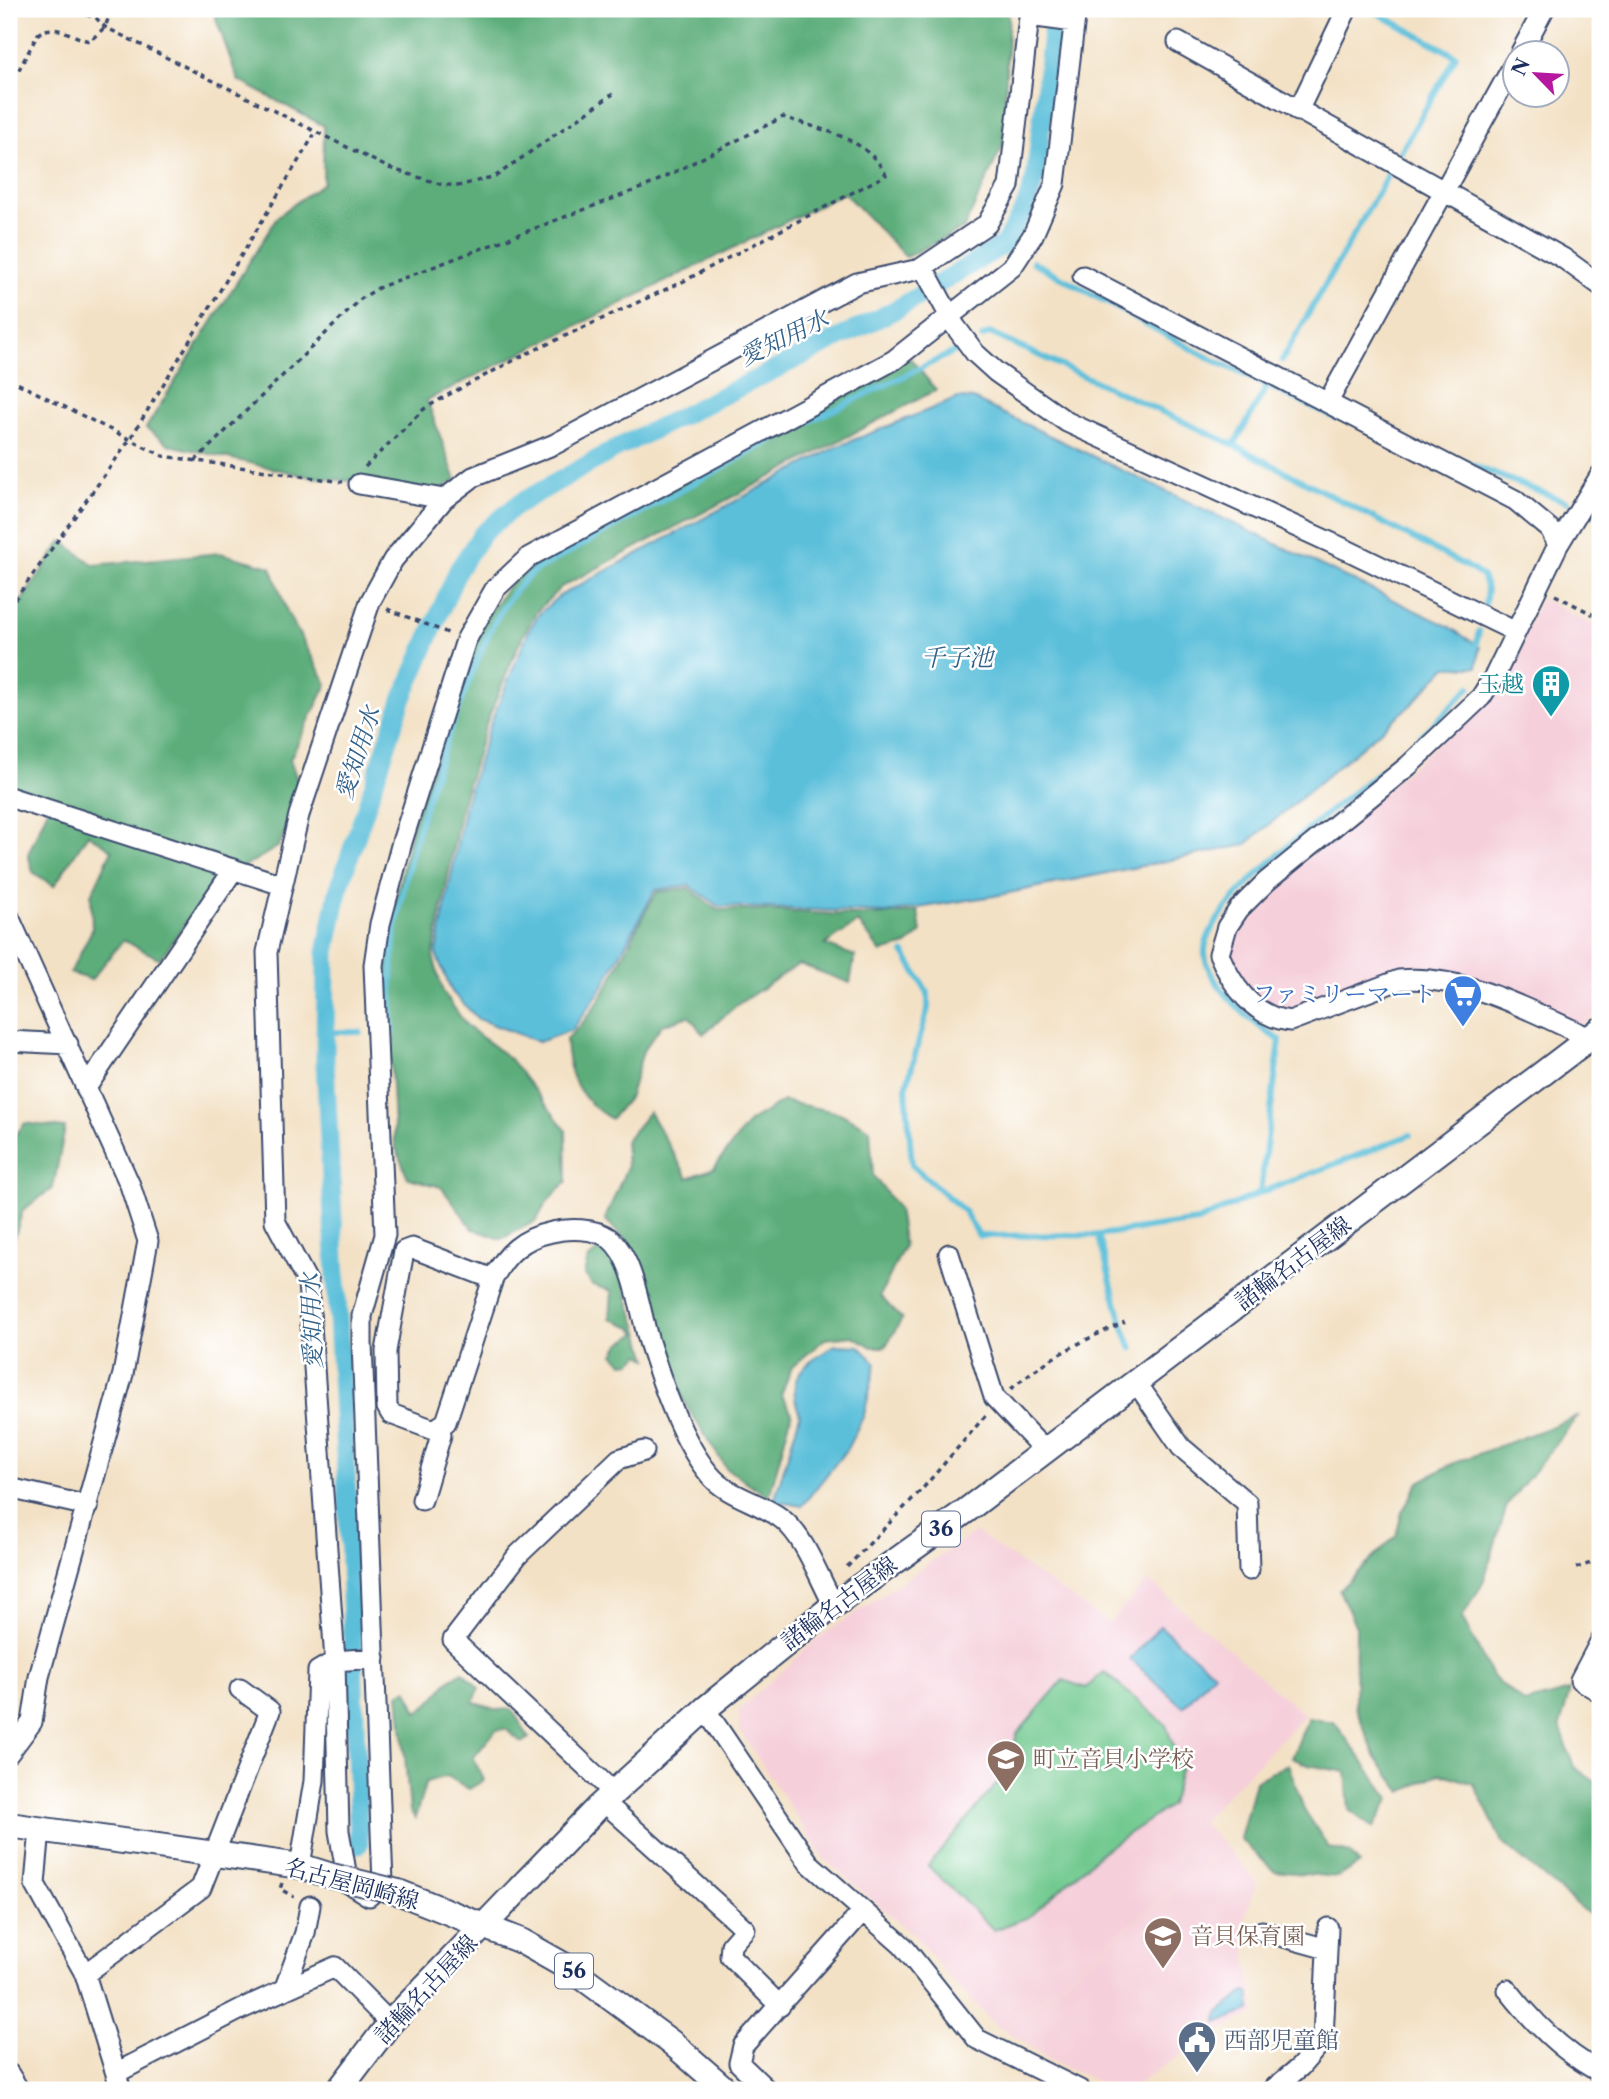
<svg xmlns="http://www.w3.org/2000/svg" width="1609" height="2099" font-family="'Libre Caslon Text','Noto Serif JP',serif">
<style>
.built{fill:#f5cfda}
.green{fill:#71c98f;stroke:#467c76;stroke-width:2}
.forest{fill:#5cad7a;stroke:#3c6e6c;stroke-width:2}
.water{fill:#5cbfda;stroke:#3c779c;stroke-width:2}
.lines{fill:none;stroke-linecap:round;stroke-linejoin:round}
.stream{stroke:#5cbfda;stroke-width:6}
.canal{stroke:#5cbfda;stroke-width:19}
.minor-casing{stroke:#3b4a6d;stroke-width:23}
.major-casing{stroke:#3b4a6d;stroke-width:28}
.path{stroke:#3b4a6d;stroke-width:3.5;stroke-dasharray:5 5;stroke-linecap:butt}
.minor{stroke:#fff;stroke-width:19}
.major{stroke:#fff;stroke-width:24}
.major-bridge-casing{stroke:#3b4a6d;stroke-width:28;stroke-linecap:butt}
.major-bridge{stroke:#fff;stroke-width:24}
.labels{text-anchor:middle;stroke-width:5;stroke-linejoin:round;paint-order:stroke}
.shield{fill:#fff;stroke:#5f6d8e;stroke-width:2}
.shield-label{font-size:21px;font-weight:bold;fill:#1b2f5e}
.culture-label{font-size:23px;fill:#0d838f;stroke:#fff;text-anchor:end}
.shop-label{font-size:23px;fill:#366cbe;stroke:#fff;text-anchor:end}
.street-label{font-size:23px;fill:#1b2f5e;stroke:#fff}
.education-label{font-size:23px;fill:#785e54;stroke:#fff;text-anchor:start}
.service-label{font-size:23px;fill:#4e5e75;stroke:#fff;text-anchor:start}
.water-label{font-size:24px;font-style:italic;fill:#326189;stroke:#fff}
</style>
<rect width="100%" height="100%" fill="#fff"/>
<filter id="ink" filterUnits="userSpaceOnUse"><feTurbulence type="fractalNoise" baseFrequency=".0143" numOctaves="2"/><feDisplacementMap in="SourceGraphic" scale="14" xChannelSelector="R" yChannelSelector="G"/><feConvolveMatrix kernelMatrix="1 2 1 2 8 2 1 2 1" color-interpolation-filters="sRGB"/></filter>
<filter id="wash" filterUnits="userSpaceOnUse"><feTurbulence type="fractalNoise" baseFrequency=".00686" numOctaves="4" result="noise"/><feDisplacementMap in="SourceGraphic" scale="28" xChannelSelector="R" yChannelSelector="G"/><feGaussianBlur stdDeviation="1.57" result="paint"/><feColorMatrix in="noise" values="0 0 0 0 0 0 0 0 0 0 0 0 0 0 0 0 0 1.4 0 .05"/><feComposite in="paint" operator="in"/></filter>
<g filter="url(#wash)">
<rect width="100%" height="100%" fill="#f3e1c5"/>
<path class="built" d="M1541,598L1600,628V1010L1579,1027L1433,975L1287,1015L1241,987L1225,953L1242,914L1466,719L1518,660L1523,637Z
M975,1532L1109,1623L1148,1580L1305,1715L1201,1822L1226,1846L1004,2030L997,2027L945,1973L914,1935L824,1859L740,1731L738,1711L817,1639Z
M1226,1847L1257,1882L1242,1927L1256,2014L1214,2033L1128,2090L1110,2087L1050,2060L1005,2030Z"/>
<path class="green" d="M1104,1672L1166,1725L1181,1767L1171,1805L1103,1851L1029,1917L994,1930L928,1866L1006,1773L1017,1734L1063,1680L1086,1688Z"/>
<path class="forest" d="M222,9H1009L1003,145L964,228L906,257L844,193L427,400L456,480L439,490L311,477L170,445L146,428L278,216L323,183L324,126L238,80L215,16Z
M910,358L936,390L561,587L536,612L520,641L487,721L461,806L433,956L443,992L467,1026L509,1058L566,1130L567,1181L547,1202L536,1221L501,1239L473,1229L441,1187L408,1178L395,1146L385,951L411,828L484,620L509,585L555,547Z
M62,541L94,565L220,553L271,567L288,614L327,684L290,759L301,791L279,846L247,865L219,875L160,959L123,940L91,980L70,973L92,930L91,895L112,850L88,834L54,886L33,872L28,854L51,802L9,793V619Z
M689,888L717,910C784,907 852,922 918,911L921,933L907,945L881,952L858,922L825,945L855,956L850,983L799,964L737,1005L703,1034L689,1016L662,1025L643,1051L630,1096L611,1119C579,1100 567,1075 566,1039C607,1007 628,936 657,892Z
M783,1101L840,1113L870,1129L873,1175L898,1209L904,1246L880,1296L902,1319L885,1347H872L853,1336L825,1339L792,1367L781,1395L792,1413L769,1497L726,1468L687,1407L654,1338L645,1283L630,1246L605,1219L627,1167L625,1141L649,1112L688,1178L714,1168L749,1122Z
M25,1123L65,1128L53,1188L23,1210L9,1255V1143Z
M600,1249H611L623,1267L628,1298L648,1359L640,1354L632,1362L623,1363L614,1354L620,1344L637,1333L632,1327L610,1318L612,1291L592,1285L584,1273L588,1259Z
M1577,1417L1507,1505L1483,1583L1462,1617L1492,1676L1524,1703L1570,1691L1560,1726L1574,1767L1600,1785V1924L1502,1842L1474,1784L1440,1773L1402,1792L1376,1758L1355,1706L1356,1627L1339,1590L1396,1536L1402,1512L1419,1482L1454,1463Z
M463,1672L479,1688L474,1702L497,1710L512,1709L529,1738L522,1743L506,1729L496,1730L473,1758L484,1780L469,1789L447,1776L426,1782L415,1818L410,1811L399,1694L407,1689L417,1712C440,1699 440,1682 463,1672Z
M1308,1718L1334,1722L1390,1798L1373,1828L1349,1810L1346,1772L1308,1765L1292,1758Z
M1288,1764L1304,1809L1329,1848L1350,1853L1359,1864L1337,1877L1274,1871L1240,1839L1255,1781Z"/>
<path class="water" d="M958,398L973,399L1448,626L1480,647L1477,667H1446L1411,705L1245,845L994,896L886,913L718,906L689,885L655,890L602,988L572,1030L539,1042L478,1019L452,992L436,954L465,804L491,722L529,630L539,614L559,596L836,447Z
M835,1345L859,1346L876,1363L864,1415L847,1449L802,1506L774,1501L800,1415C784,1374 804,1366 835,1345Z
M1160,1626L1214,1673L1183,1707L1130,1659Z
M1245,1992L1249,1993L1251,2010L1217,2023L1218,2013Z"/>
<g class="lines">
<path class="stream" d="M1370,9L1456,56L1400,153
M1003,245L1005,247
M1033,262L1203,355L1336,418
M982,337L990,333L1234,445L1468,567L1482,576L1487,589L1485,605
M1282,360L1388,175
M1234,445L1267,386
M1464,462L1567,502
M1596,514L1600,516
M1476,644L1479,631
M904,953L928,993V1008L906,1088L912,1165L964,1211L979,1236L1098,1235L1197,1221L1260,1193L1410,1135
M325,1032H360
M392,1033C392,998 390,961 396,926C411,842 437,760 469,681C485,641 499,601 533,572L779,436L958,350
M1260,1193L1280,1040C1256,1027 1207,984 1205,954C1200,902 1365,786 1406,750C1428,731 1449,708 1470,687
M1098,1235C1110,1272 1116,1313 1132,1348
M1600,1675V1676"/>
<path class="canal" d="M359,1844L349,1533L325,1062L326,952L338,891L402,700L458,570L482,534L518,504L617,448L897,309L1003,245L1024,210L1035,178L1055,9"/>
</g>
</g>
<g filter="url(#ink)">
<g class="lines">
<g class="minor-casing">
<path id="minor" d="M1029,16L1074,22
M1178,42L1563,258L1600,285
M1521,52L1544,9
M1298,111L1347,9
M923,267L955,326L975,353L996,372L1067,422L1347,550L1514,631
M1083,276L1515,500L1550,529L1558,545
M1328,402L1514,64
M444,499L473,477L555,444L857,283L920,269L987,224L1009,186L1030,9
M9,797L282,885
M9,917L130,1185L148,1241L123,1374L39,1677L32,1722L9,1753
M1590,1038C1532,1012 1464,973 1399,980L1290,1021C1254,1017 1232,986 1219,954L1227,927L1239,909L1267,881L1408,766L1481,697L1495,675L1558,545L1600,476
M9,1041L68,1044
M86,1088L234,869
M949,1254L994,1397L1045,1451
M493,1279L412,1248L404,1251L386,1351L387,1407L391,1414L434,1430L446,1422L493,1279C506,1253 523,1238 552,1232C568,1228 595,1228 609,1238C635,1258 640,1315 650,1345C663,1386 682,1442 710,1475C728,1497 760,1502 782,1519C806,1538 819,1579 834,1605
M1136,1382L1181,1447L1247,1503L1249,1570
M9,1488L88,1506
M422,1500L441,1435L440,1426
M1600,1642L1580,1680L1600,1692
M375,1658L335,1661L339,1831L348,1883L369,1896L383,1883L362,1343V1316L385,1235L374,965L380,924L402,842L466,640L495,589L529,557L894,360L1012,267L1033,235L1055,184L1076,9
M705,1709L809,1863L903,1946L977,2039L1080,2090
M614,1793L453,1640L518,1555L619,1459L644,1451
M604,1802L745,1929L731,1945L730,1956L780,2006
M40,1829L35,1884L85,1974L121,2090
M300,1866L314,1781L318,1671L335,1661L308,1283L275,1221L267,952L299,815L370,602L393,560L444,499L359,484
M1262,1931L1327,1949
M85,1974L201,1888L270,1711L240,1689
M284,1990L305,1933L310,1906
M1508,1990C1533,2022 1563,2053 1600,2072
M116,2073L239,2010L335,1967L390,2023
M9,2074L19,2090
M767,2090L739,2063L743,2046L863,1911
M1272,2090L1300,2067L1323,2040L1328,1928"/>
</g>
<g class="major-casing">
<path id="major" d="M9,1825L300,1866L332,1876
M398,1892L521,1941L574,1971L672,2043L726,2090
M339,2090L390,2023L598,1807L705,1709L834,1605L967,1510L1600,1030"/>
</g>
<path class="path" d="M67,9L96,18L105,27L389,168L440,184L458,186L496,176L613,94
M9,88L38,34C55,21 72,38 90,41L105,27L112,9
M9,379L163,456L343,482
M195,461L362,298L380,287L649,185L783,117C821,130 867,137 886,175L684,281L526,354L446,396L424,409L365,467
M1555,595L1600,618
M9,608L129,441L314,135
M387,609L448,633
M1011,1389C1045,1359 1083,1340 1125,1322
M847,1567L924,1487L986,1415
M1576,1568L1600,1560
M282,1883L280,1889L294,1897"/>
<use href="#minor" class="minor"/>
<use href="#major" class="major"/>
<g class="major-bridge-casing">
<path id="major-bridge" d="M332,1876L398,1892"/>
</g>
<use href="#major-bridge" class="major-bridge"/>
</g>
</g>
<defs>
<g id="building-pin" transform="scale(2.0125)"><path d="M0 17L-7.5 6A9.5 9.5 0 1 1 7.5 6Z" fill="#0f9aa8" stroke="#fff"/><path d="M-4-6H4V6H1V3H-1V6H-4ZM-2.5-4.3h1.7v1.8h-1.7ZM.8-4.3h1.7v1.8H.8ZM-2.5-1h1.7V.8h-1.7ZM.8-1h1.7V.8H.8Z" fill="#fff"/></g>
<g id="supermarket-pin" transform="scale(2.0125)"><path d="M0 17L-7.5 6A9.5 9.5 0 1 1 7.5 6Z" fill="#3f7fe0" stroke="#fff"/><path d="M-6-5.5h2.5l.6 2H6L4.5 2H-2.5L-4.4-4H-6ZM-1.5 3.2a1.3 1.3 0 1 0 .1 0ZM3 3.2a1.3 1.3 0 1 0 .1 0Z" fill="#fff"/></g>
<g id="school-pin" transform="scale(2.0125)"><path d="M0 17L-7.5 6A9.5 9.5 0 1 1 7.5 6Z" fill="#8d6e63" stroke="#fff"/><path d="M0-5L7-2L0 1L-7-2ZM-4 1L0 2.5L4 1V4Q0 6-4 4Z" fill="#fff"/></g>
<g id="civic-pin" transform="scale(2.0125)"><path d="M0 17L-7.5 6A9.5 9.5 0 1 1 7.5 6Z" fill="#5c6f8a" stroke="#fff"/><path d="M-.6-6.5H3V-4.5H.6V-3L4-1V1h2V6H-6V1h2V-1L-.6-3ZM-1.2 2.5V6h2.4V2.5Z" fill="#fff"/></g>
</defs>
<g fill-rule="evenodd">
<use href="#building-pin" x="1551" y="684"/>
<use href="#supermarket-pin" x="1463" y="994"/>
<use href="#school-pin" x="1006" y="1759"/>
<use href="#school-pin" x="1163" y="1936"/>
<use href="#civic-pin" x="1197" y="2040"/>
</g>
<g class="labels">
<g class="shield">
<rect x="922" y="1511.5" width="38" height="35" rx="5"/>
<rect x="555" y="1953.5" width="38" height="35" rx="5"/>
</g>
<g class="shield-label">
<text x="941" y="1536">36</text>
<text x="574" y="1978">56</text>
</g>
<g class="culture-label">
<text x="1524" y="692">玉越</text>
</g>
<g class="shop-label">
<text x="1436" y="1002">ファミリーマート</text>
</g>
<g class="street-label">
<text transform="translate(1293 1263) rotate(-37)" y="8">諸輪名古屋線</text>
<text transform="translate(839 1603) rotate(-37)" y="8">諸輪名古屋線</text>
<text transform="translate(352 1884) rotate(15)" y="8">名古屋岡崎線</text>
<text transform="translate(426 1989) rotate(-47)" y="8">諸輪名古屋線</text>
</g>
<g class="education-label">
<text x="1033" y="1767">町立音貝小学校</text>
<text x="1190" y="1944">音貝保育園</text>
</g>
<g class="service-label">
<text x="1224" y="2048">西部児童館</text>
</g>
<g class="water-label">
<text transform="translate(784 338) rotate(-26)" y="8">愛知用水</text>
<text x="957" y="666">千子池</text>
<text transform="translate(358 753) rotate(-72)" y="8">愛知用水</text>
<text transform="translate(312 1321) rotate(-92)" y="8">愛知用水</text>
</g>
</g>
<rect width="1609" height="2099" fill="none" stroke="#fff" stroke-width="35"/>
<g transform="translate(1536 74) rotate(295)"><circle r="33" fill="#ffffff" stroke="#a4acbf" stroke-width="2"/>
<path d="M0-5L12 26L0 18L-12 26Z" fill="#b5179e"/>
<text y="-10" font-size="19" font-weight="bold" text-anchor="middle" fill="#1b2f5e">N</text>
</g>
</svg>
